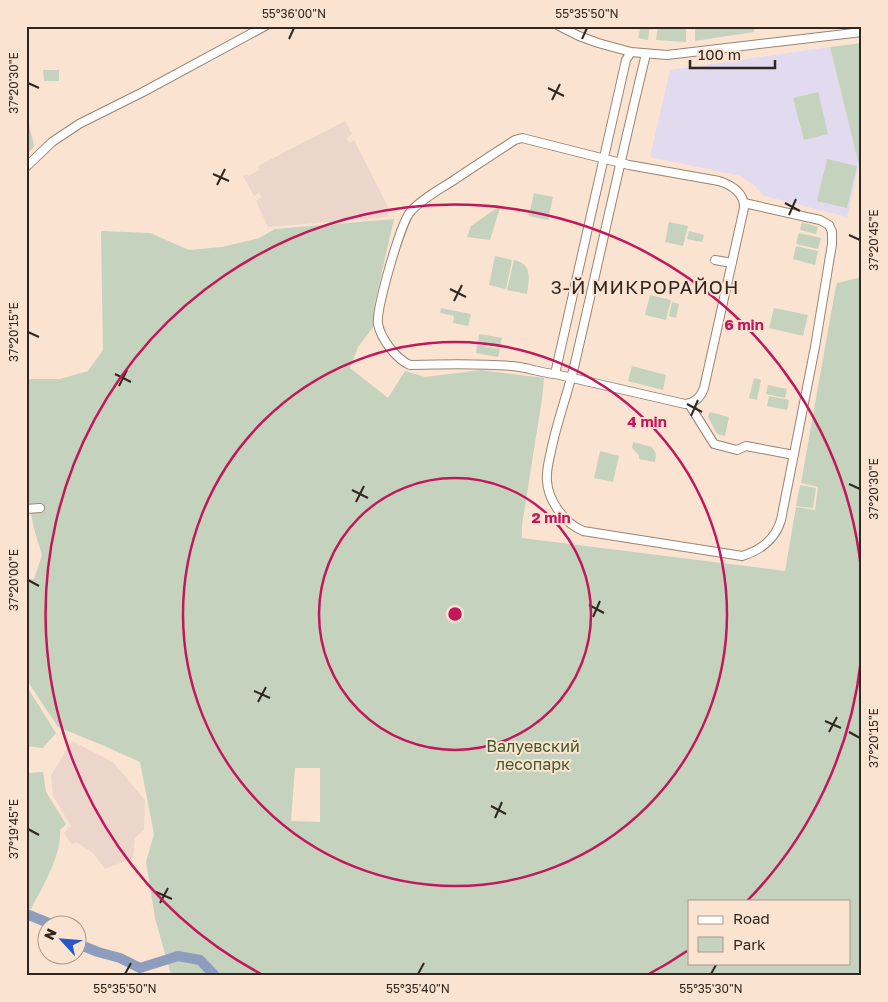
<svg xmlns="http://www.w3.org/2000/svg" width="888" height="1002" font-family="'Golos Text',sans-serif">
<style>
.industrial{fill:#ecd5cb}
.education{fill:#e2daef}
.green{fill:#c5d2bd;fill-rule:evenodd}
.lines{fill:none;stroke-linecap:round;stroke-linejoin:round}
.river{stroke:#8d9dbd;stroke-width:10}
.minor-casing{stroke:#998473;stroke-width:10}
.minor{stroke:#fff;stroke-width:8}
.ticks{fill:none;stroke:#2f2720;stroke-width:2}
.ring{fill:none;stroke:#c2185b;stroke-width:2.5}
.labels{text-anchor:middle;stroke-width:4;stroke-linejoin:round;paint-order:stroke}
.park-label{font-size:16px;fill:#405b2a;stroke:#fae3d1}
.quarter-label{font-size:19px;letter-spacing:1px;fill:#2f2720;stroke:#fae3d1}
.centre{fill:#c2185b;stroke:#fae3d1;stroke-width:2.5}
.ring-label{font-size:15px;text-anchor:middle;font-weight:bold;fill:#c2185b;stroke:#fae3d1;stroke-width:4;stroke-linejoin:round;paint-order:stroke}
.neatline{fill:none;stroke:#2f2720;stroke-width:2}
.ticks-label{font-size:12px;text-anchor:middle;fill:#2f2720}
</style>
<rect width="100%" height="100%" fill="#fae3d1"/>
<path class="industrial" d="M345,121L352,134L347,138L349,143L354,140L386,203L389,211L388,217L268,227L256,201L262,197L259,193L254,196L243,176L247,174L248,176L259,170L258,166Z
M72,741L113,762L145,800L144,830L135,838L133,858L105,869L93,853L76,842L72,845L64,833L71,826L53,796L51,775Z"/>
<path class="education" d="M830,47L859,165L847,217L764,196L754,185L741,176L650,157L670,70Z"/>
<path class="green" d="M641,26H650L648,40L638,38Z
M695,26L723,28V26H754V32L695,41Z
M658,27L686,28V42L656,40Z
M862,43V166L859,165L830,47Z
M43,70H59V81H44Z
M818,92L828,134L804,140L793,98Z
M26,125L29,126L34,145L33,148L26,155Z
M827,159L857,166L847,208L817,201Z
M534,193L553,197L548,220L529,216Z
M501,205L490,240L467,237L471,226Z
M394,219L375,302L373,327L358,347L350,368L388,398L405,371L425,377L481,370L544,378L542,399L522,525V538L785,571L796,507L815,510L818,487L801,483L835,291L837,283L862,277V976L171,975L155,918L146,862L154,834L140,762L102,745L58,727L26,679V579H34L42,555L34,529L26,487V379H60L88,371L103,350L101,231L150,233L189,250L222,247L259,238L275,229ZM295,768H320V822L291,821ZM689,901H849V963H689Z
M669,222L688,226L683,246L665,242Z
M802,222L818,227L816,234L800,230Z
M689,231L704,235L702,242L687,239Z
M799,233L821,238L818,249L796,244Z
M796,246L818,251L815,265L793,259Z
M495,256L512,260L506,289L489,285Z
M514,260C533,264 529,279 527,294L507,290Z
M650,295L671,300L666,320L645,315Z
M672,302L679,304L676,318L669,316Z
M441,308L471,314L468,326L453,323L454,316L440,313Z
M774,308L808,315L803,336L769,328Z
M479,334L502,338L500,346L478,342Z
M477,345L500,349L498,357L476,353Z
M632,366L666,375L663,390L628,381Z
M754,378L761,380L757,400L749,398Z
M768,385L787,389L785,398L766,394Z
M769,396L789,400L787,410L767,406Z
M710,412L729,417L725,436L717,434L708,417Z
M633,442L652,447L656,454L655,462L639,459V455L632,448Z
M600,451L619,456L613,482L594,478Z
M800,485L816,488L813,508L796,506Z
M26,685L56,733L43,748L26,746Z
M26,754L29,755V773L43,772L46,792L66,824L60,830C62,855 42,888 31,909L26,910Z"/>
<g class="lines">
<path class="river" d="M26,917L29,915L51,924
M78,944L98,952L120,958L140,968L178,956L200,960L215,976"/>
<g class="minor-casing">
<path id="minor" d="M559,26L579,36L598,43L631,52L667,55L862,32
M646,54C621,157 599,260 575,363C568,393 557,421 551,451C549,460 546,471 547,481C548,500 564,523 583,531L742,556C761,550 775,540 781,520L815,347L832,244V232L829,225L820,220L744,203
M522,138L629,165L719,181C732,185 745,194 744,208L704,388C701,397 695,403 685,404L555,374C540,373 527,367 512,366C478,363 444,364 410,365C396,359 381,339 378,324C376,309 401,221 411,211C422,199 437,191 451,182C472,168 493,154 515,140Z
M26,167L52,142L79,124L143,92L265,26
M715,260L732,263
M555,374L626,60L631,52
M689,404L714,444L737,450L746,446L794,455
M26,509L40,508"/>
</g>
<use href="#minor" class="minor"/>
</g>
<path class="ticks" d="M289,39L294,28M582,39L587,28M28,83L39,88M548,88L564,96M552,100L560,84M213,174L229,181M217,185L225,169M785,203L800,211M789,215L796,199M849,235L860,240M450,289L466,297M454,301L462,285M28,332L39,337M115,374L131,382M119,386L127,370M687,404L702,412M691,416L698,400M849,484L860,489M352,490L368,498M356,502L364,486M28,580L39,586M589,605L604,613M593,617L600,601M254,691L270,698M258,702L266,687M825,721L841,728M829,732L837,717M849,732L860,738M491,806L506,814M495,818L502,802M28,829L39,835M156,892L172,899M160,903L168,888M125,974L131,963M418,974L424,963M711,974L717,963"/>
<g class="ring">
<circle cx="455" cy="614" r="136"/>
<circle cx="455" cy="614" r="272"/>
<path d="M861 660A409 409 0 0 1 747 901M687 951A409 409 0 0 1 647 975M263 975A409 409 0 1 1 861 568"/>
</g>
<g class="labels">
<g class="park-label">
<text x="533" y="752">Валуевский<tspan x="533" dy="18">лесопарк</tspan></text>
</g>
<g class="quarter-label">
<text x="645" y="294">3-Й МИКРОРАЙОН</text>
</g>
</g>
<circle cx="455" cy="614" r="8" class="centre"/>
<g class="ring-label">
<text x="744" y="330">6 min</text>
<text x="647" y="427">4 min</text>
<text x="551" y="523">2 min</text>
</g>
<rect width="888" height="1002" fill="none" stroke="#fae3d1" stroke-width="55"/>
<rect x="688" y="900" width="162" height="65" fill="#fae3d1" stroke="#a9988a"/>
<rect x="698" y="916" width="25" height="8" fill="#ffffff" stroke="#a9988a"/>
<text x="733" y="924" font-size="15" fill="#2f2720">Road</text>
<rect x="698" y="937" width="25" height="15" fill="#c5d2bd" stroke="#a9988a"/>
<text x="733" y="950" font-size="15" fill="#2f2720">Park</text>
<g transform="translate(62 940) rotate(296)"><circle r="24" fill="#fae3d1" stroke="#a9988a"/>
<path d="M0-4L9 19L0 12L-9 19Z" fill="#2659c7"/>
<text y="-8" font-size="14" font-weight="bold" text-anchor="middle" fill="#2f2720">N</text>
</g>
<path d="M690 60v8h85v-8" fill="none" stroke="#2f2720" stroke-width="2.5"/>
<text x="698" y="60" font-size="15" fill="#2f2720" stroke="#fae3d1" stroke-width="4" paint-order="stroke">100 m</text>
<rect x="28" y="28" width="832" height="946" class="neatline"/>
<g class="ticks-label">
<text x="294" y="18">55°36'00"N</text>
<text x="587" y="18">55°35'50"N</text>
<text transform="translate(14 83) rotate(-90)" y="4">37°20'30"E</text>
<text transform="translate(874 240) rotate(-90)" y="4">37°20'45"E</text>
<text transform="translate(14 332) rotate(-90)" y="4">37°20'15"E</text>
<text transform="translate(874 489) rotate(-90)" y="4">37°20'30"E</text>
<text transform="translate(14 580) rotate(-90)" y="4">37°20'00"E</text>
<text transform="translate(874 738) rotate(-90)" y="4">37°20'15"E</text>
<text transform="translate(14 829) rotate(-90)" y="4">37°19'45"E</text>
<text x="125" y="993">55°35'50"N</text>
<text x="418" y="993">55°35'40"N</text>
<text x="711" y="993">55°35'30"N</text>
</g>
</svg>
